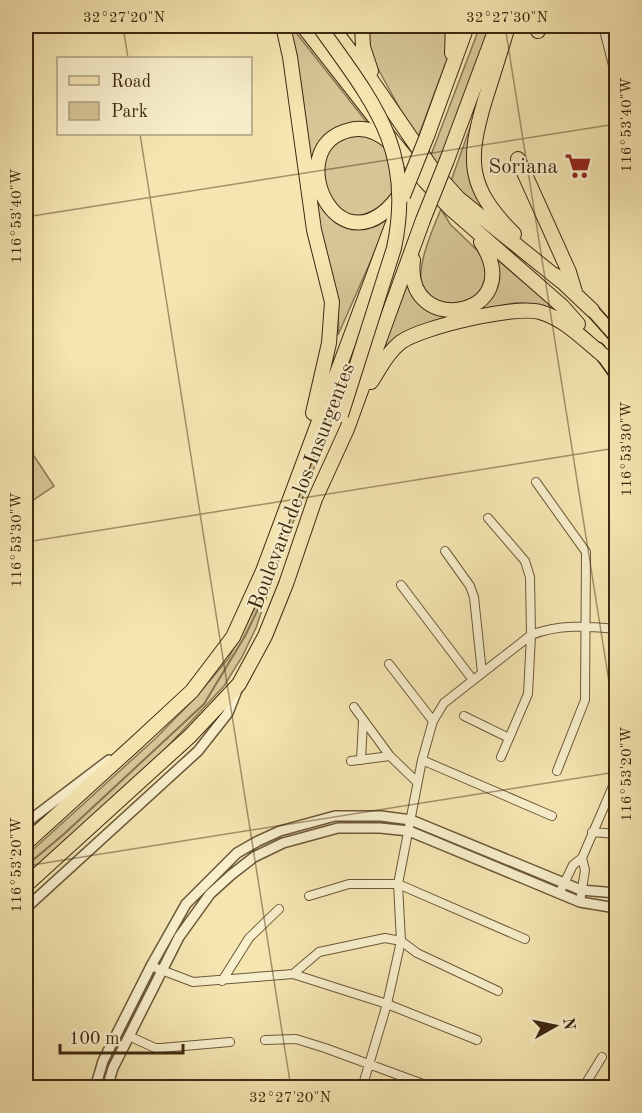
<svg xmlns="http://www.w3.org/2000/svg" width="642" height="1113" font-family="'Old Standard TT',serif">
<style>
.green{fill:#d6c696;stroke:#8a7753;stroke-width:1.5}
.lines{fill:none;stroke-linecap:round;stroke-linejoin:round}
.stream{stroke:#877350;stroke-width:2}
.minor-casing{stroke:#6c5838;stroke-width:10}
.tertiary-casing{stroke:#6c5838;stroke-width:12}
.primary-casing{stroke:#3e2810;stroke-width:15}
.trunk-casing{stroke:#3e2810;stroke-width:16}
.minor{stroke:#f8efcc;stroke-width:8}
.tertiary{stroke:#f8efcc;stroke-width:9}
.primary{stroke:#f5e6b1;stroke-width:12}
.trunk{stroke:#f5e6b1;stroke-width:14}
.trunk-bridge-casing{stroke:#3e2810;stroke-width:16;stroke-linecap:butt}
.trunk-bridge{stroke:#f5e6b1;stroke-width:14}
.ticks{fill:none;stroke:#3e2810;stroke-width:1.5;stroke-opacity:0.45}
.labels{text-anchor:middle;stroke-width:4.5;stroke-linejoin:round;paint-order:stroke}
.poi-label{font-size:21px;fill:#3e2810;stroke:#f8efcc;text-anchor:end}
.street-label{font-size:21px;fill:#3e2810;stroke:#f8efcc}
.neatline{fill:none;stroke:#3e2810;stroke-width:2}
.ticks-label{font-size:15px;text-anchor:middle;fill:#3e2810}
</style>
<rect width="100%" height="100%" fill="#f5e6b1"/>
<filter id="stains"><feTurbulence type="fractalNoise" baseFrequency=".00333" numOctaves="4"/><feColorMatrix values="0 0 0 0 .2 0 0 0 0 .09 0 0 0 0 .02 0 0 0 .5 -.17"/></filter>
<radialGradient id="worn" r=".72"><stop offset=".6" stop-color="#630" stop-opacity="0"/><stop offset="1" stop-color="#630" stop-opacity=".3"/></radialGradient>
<path class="green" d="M369,26H450L448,57L417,140L371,56L368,32Z
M480,26H490L440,168L431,155Z
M294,30L369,125C324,120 325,139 313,175L301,84L290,33Z
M487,80L468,152L478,198L496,227L451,181Z
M361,133L383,143L396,183L390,203L356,218L334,207L322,180L326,152L336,141Z
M315,190L321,206L333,218L365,227L380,222L392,213L338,335C341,301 330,274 323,242C319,225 318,207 315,190Z
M441,209L450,224L481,254L485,259L487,281L471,303L440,305C436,301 429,297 425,292C412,274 433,228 441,209Z
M490,249L499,261L524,282L537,288L558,312C520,297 508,303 470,314C501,295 504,282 490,249Z
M410,278L447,316H454L427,325L373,367Z
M333,399L335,410L328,432L279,559L256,628L242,657L224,686L144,772L26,880V856L156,738L196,697L228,659L258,602Z
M26,444L54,486L26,505Z"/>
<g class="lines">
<path class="stream" d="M26,866L64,834L204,704L245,636L259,607L283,538L329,416"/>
<g class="minor-casing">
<path id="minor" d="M603,26L616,77
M536,482L586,552L585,700L557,771
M488,518L525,561L530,577L531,635L528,694L501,757
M445,551L470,586L474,597L482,673
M401,585L473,680
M389,664L433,721
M354,707L390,756L417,782
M464,716L509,738
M361,760L363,721
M422,760L552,816
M351,761L390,756
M592,832L616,834
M559,894L573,865L582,858L616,779
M309,896L349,884H398L525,939
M580,902L585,870L582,858
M151,966L193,982L293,974L387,1004L477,1040
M293,974L319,952L385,938L401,941L417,953L498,991
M222,981L249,938L279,909
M129,1036L155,1048H161L230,1042
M265,1040L296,1039L325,1048L434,1088
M362,1088L387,1004L401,941L398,884L422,760L433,721L444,703L531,635C559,624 587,626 616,629
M583,1088L602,1057"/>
</g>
<g class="tertiary-casing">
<path id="tertiary" d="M26,823L109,760
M26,908L198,751L228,713L237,690
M26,1086L31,1088
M95,1088L103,1061L151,966L186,904L237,853L258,841L280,831L335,816H381L411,820L581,890L616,893
M107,1088L113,1068L179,937L210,894L231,875L254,857L283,843L338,828H380L409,831L580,902L616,908"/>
</g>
<g class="primary-casing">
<path id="primary" d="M592,310L616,337
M598,349L616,374"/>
</g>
<g class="trunk-casing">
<path id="trunk" d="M283,26L290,57L314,230L332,302L329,343L313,413
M303,26L375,118
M331,26L361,65L433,170L458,198L561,281
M362,26L363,47L371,71
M508,26C501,50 493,75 485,100C467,161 467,187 514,234
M538,31L540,26
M452,53L453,26
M387,134L425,181L450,208L562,306L578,324
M427,136L467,26
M392,144C380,133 366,126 350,130C277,146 341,284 403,190
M518,159L569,272L575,292
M447,160L497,26
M413,260C403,340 530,317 481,242
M555,275L592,310
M371,382C380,368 388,352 401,342C422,327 516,305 540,312C565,319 584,340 604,356
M26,843L136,743L192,691L233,637L263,571L396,215
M26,885L190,736L239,684L265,636L286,584L315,499L347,429L423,220"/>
</g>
<use href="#minor" class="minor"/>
<use href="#tertiary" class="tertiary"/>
<use href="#primary" class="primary"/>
<use href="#trunk" class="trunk"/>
<g class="trunk-bridge-casing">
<path id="trunk-bridge" d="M319,26C373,102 415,149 394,248L341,415
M403,196L427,136
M423,220L447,160"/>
</g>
<use href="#trunk-bridge" class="trunk-bridge"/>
</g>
<path class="ticks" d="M123,26L128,58M505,26L616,726M140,134L291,1088M26,217L616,124M26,542L616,448M26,866L616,772"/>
<defs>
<g id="supermarket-bare" transform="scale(2.07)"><path d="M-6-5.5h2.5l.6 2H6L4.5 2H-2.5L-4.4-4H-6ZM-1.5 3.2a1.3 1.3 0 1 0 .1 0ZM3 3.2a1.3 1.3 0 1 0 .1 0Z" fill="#8f2418" stroke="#f8efcc" stroke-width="2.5" paint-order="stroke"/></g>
</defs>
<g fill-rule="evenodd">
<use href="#supermarket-bare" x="578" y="166"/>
</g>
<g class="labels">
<g class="poi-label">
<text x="558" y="173">Soriana</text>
</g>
<g class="street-label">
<text transform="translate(301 486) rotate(-69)" y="7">Boulevard de los Insurgentes</text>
</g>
</g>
<rect width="642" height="1113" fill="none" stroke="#f5e6b1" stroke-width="66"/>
<rect x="57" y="57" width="195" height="78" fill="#f8efcc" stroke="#ae9f81" stroke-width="1.5"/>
<rect x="69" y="76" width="30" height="9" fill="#f5e6b1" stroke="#ae9f81" stroke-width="1.5"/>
<text x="111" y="87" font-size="18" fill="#3e2810">Road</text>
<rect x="69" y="102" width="30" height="18" fill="#d6c696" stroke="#ae9f81" stroke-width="1.5"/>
<text x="111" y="117" font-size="18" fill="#3e2810">Park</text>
<g transform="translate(555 1026) rotate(81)" stroke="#f8efcc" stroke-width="4.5" paint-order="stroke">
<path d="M0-4.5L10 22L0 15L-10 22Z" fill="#3e2810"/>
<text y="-9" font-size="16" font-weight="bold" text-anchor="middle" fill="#3e2810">N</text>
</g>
<path d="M60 1044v9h123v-9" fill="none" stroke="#3e2810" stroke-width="3"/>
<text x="69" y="1044" font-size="18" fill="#3e2810" stroke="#f8efcc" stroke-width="4.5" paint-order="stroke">100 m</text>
<rect x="33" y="33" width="576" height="1047" class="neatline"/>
<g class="ticks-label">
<text x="124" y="22">32°27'20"N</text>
<text x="507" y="22">32°27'30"N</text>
<text transform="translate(626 125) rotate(-90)" y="5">116°53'40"W</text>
<text transform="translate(16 216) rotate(-90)" y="5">116°53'40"W</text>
<text transform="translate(626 449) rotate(-90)" y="5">116°53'30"W</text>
<text transform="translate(16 540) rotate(-90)" y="5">116°53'30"W</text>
<text transform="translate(626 774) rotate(-90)" y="5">116°53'20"W</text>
<text transform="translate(16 865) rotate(-90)" y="5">116°53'20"W</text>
<text x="290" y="1102">32°27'20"N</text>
</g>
<rect width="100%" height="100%" filter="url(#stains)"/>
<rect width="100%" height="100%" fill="url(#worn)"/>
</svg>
